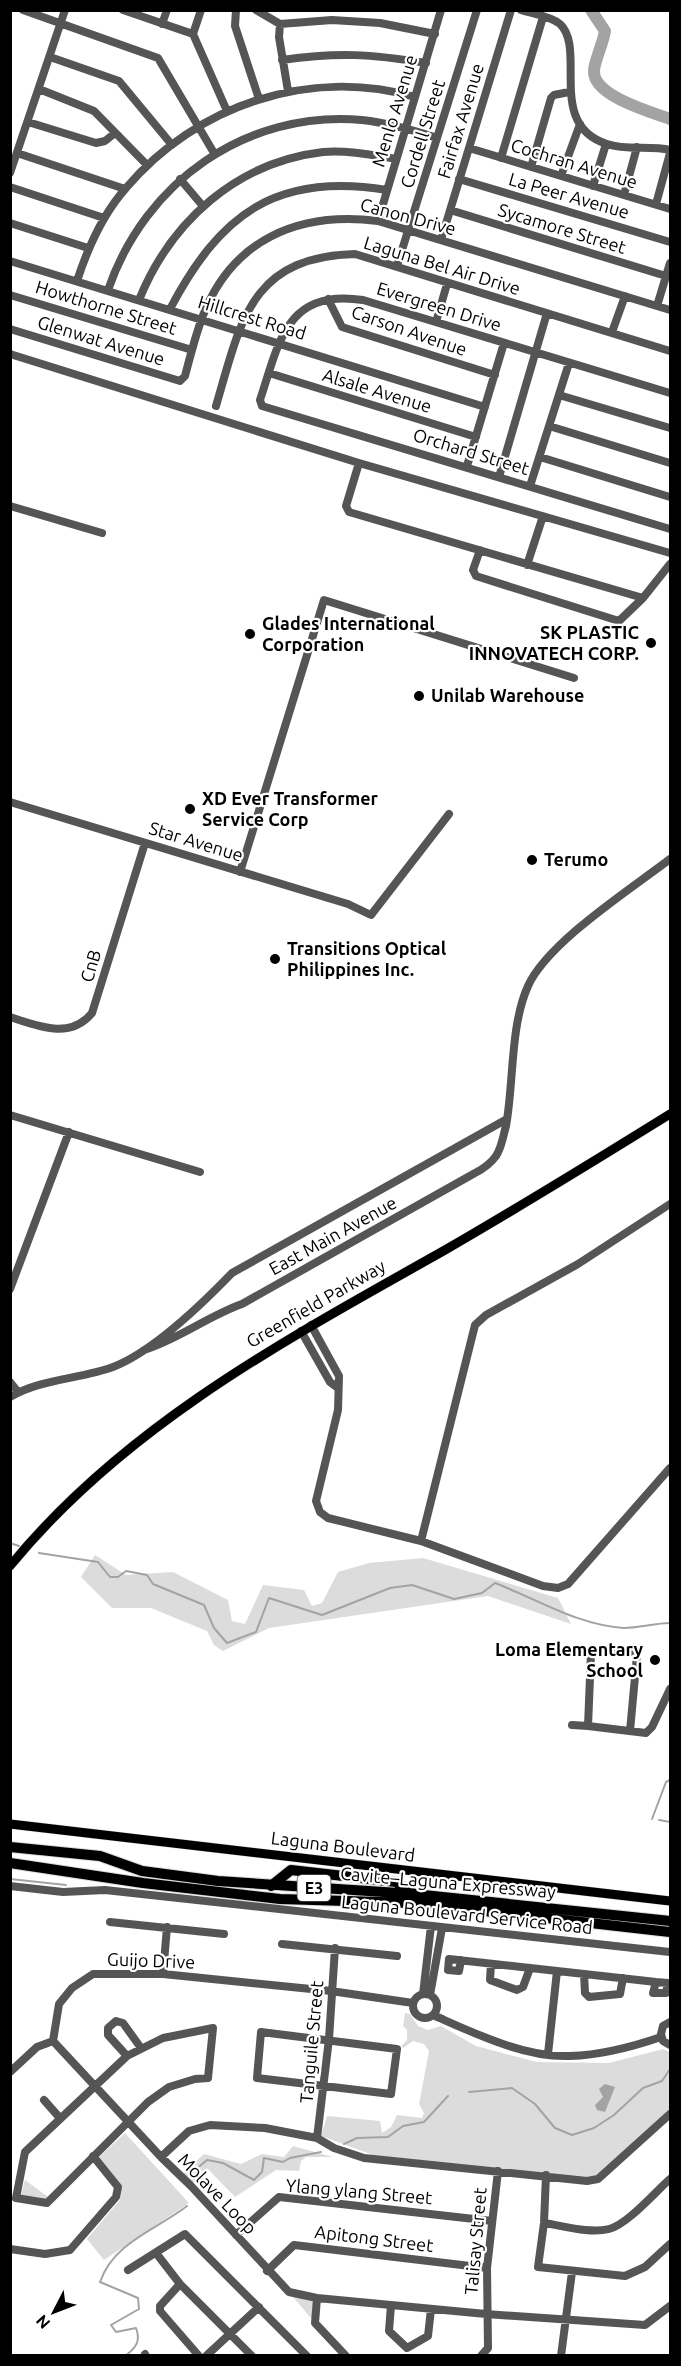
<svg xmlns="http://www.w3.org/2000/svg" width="681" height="2366" font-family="Ubuntu,sans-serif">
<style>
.green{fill:#dcdcdc}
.water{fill:#a3a3a3}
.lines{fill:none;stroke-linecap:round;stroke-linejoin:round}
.stream{stroke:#a3a3a3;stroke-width:2}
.river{stroke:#a3a3a3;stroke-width:12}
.major-casing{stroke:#dbdbdb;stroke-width:10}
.highway-casing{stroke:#dbdbdb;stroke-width:12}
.minor{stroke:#555;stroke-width:8}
.major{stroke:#000;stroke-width:9}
.highway{stroke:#000;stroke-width:10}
.poi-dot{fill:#000;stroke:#fff;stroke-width:2}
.labels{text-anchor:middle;stroke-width:4.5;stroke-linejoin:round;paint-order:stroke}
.shield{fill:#fff;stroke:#4c4c4c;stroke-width:1.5}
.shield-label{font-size:16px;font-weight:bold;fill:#000}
.street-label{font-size:18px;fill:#000;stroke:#fff}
.poi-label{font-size:18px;font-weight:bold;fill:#000;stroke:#fff;text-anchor:start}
</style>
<rect width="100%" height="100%" fill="#fff"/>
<path class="green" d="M95,1555L126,1575L173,1572L228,1600L232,1621L245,1624L263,1585L304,1590L312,1606L322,1603L338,1572L369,1563L423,1558L558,1598L571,1624L488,1596L269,1628L223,1651L214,1645L207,1631L151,1608H112L81,1577Z
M405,2013L410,2014L418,2026L428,2030L441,2026L476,2046L537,2062L609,2063L663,2049L670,2052V2111L597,2177L588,2179L373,2155L321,2136L327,2116L380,2121L382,2133L391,2127L397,2115L422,2118L424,2113L419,2104L429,2051L424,2044L413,2041L403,2048L401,2046L407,2040V2030L403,2026Z
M125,2133L189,2203L104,2260L87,2239L120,2200V2186L97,2159Z
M293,2146L333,2157H306L301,2161L299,2171L276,2170L235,2197L207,2168L191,2185L181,2175L204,2154L241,2164L262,2154L284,2157Z
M25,2180L48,2197L45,2201L21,2195Z
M289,2292L317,2298L315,2323Z"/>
<path class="water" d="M605,2084L615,2087L605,2112L597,2110L595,2105L603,2097L599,2089Z"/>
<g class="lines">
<path class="stream" d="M10,1543L19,1546
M39,1553L98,1562L110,1577H118L126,1571L147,1575L153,1584L204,1605L214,1628L227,1643L256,1632L269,1598L322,1615L390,1588L412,1585L454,1599L482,1593L495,1583C537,1599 577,1625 624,1628C639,1628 655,1623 670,1623
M652,1819L666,1782L670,1780
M659,1820L670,1822
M10,1879L66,1885
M469,2092L512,2088L535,2104L555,2128L572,2135L594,2128L614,2115L643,2088L662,2081L670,2069
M344,2144L357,2138L388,2137L403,2126L424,2122L448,2096
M189,2175L207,2160L223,2163L254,2180L262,2172L264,2158L283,2162L290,2158L321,2152
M125,2356C136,2348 141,2341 136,2328L116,2332L111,2325L139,2309L138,2298L100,2282C114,2242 156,2230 187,2206"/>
<path class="river" d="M591,10L605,31C603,44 594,62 594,71C593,96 651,112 670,119"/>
<g class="major-casing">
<path id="major" d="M10,1566C126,1424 289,1338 445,1250C521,1206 596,1160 670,1114
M10,1824L670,1901"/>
</g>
<g class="highway-casing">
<path id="highway" d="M10,1847L100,1856L142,1871L218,1881L414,1894L670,1921
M10,1863L143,1883L280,1899L413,1903L670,1932
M271,1886L291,1870L396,1882L414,1894"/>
</g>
<path class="minor" d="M23,10L158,58L214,153
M123,10L193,34L227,111
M236,10L235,26L259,99
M256,10L280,24L332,20L380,23L435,34
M521,10C533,14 550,16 560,24C587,49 546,125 607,144C627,151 650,145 670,150
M162,24L167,10
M280,24L279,37L288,91
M193,34L201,10
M50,57L119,81L172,145
M282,60C338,52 371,54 426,63
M39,89L94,111L147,165
M28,122L96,143L105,141L115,133
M469,148L670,209
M17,153L125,189
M501,158L543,17
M531,167L551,98L554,95L569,92
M10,173L65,10
M561,176L580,124
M180,179L202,205
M459,179L670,242
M593,186L606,144
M10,187L104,218
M624,195L637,147
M656,204L670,153
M450,210L666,276
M378,221L441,10
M10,223L88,248
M441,240L511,10
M10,261L485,407
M397,266L477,10
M77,281C88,247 102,215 126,188C196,105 310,67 415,97
M108,290C145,182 246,110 362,120C388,123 413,130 437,138
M10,295L192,350
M328,299L342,327L495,375
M139,300C171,221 237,162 323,152C347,150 372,155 396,159
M657,306L670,263
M170,309C220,214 276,172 387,190
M436,322L447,284
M10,329L180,381L185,376C190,357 195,337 202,318C231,240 298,211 378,221L670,310
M612,332L625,296
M10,354L359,463L670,553
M269,373L476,437
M670,393L363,300C286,288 279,343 260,400L262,406L670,529
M559,395L670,428
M216,406C241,321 250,257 355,254L670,351
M549,426L670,463
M540,457L670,497
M359,463L346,506L349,512L643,598
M467,466L504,343
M499,477L547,313
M530,486L569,363
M10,506L102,533
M480,550L473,570L476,576L619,621L643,598L670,564
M527,565L543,516
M10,802L348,904L371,915L449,814
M240,872L324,600L574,678
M10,1017C38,1026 70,1040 92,1013L145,843
M10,1115L200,1172
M10,1289L69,1132
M311,1325L339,1376L338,1410L316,1501L320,1512L328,1518L421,1541L543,1586L558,1588L568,1584L670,1468
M301,1331L330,1382L338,1388
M144,1350C179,1339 208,1316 242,1304L475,1173C483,1169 491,1163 496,1156C502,1147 503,1136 506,1126C514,1082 510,1026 528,986C548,942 631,889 670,859
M10,1382L18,1392
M10,1397C40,1379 80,1379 113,1367C152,1352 203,1303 232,1273L507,1119
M421,1541L475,1325L486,1315L578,1264L670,1204
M572,1725L588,1726
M630,1731L637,1655C629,1647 600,1647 591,1653L588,1726L646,1733L652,1727L670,1689
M10,1886L63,1892L105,1890L670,1952
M110,1922L224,1934
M282,1944L397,1956
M461,1960L459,1971L448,1970L449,1959L656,1982L668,1983L666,1993H653L656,1982
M491,1964L490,1980L517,1990L523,1987L530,1968
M163,1974L167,1927
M584,1974L585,1993L589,1997L620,1994L623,1978
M413 2006a12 12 0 1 1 24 0a12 12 0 1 1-24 0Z
M423,1994L431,1926
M430,1995L442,1928
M433,2015C474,2033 525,2058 570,2056C601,2055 632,2047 661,2037
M670,2022L663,2026L661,2034L663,2041L670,2045
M213,2028L208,2078L195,2079L169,2087L148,2102L47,2203L16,2198L25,2152L127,2056L163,2038Z
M261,2032L397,2049L391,2094L257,2078Z
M548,2054L557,1971
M127,2056L108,2035V2028L116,2021L123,2023L141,2048
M10,2072L37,2047L53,2041
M44,2100L59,2117
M670,2114L598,2179L587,2181L364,2158L334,2148L317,2138L265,2128L210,2125L189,2131L161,2157L191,2186L289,2292L317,2298L486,2314L645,2325L670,2306
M317,2138L329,2039L335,1948
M161,2157L53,2041L59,2004L72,1988L93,1974H163L331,1991L413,2003
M546,2175L544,2223L538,2267L625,2276L645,2267L670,2244
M544,2223C564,2226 590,2234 609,2229C628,2224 655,2192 670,2179
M236,2235L279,2197L492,2221
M10,2249L45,2254L70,2250L116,2197L118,2187L93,2156
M156,2253L180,2284L252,2356
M128,2270L185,2234L307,2356
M267,2271L294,2245L487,2268
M180,2284L160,2306V2311L199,2356
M317,2298L315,2323L346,2356
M391,2305L389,2331L407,2348L428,2336L431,2309
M145,2354L146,2356
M206,2356L259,2307
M481,2356L488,2348L487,2268L498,2171
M561,2356L572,2272"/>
<use href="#major" class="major"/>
<use href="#highway" class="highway"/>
</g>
<g class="poi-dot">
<circle cx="250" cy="634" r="6"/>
<circle cx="651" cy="643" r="6"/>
<circle cx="419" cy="696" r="6"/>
<circle cx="190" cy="809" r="6"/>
<circle cx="532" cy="860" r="6"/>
<circle cx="275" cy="959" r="6"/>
<circle cx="655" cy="1660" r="6"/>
</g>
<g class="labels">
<rect class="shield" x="297.5" y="1875" width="33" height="26" rx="4.5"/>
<g class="shield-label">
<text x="314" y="1894">E3</text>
</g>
<g class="street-label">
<text transform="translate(395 111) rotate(-73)" y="6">Menlo Avenue</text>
<text transform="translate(461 121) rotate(-73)" y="6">Fairfax Avenue</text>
<text transform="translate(423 134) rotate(-73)" y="6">Cordell Street</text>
<text transform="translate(574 164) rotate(17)" y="6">Cochran Avenue</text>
<text transform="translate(569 196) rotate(16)" y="6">La Peer Avenue</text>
<text transform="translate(408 217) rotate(15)" y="6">Canon Drive</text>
<text transform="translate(562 229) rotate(17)" y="6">Sycamore Street</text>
<text transform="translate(442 266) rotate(17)" y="6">Laguna Bel Air Drive</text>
<text transform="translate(439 307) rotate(17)" y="6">Evergreen Drive</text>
<text transform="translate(106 308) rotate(17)" y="6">Howthorne Street</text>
<text transform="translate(252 318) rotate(17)" y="6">Hillcrest Road</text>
<text transform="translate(409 331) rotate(19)" y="6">Carson Avenue</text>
<text transform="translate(101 341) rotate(17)" y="6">Glenwat Avenue</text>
<text transform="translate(377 391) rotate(17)" y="6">Alsale Avenue</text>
<text transform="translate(471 452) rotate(17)" y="6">Orchard Street</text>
<text transform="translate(196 842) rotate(17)" y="6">Star Avenue</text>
<text transform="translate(91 966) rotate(-74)" y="6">CnB</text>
<text transform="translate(333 1236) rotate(-29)" y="6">East Main Avenue</text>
<text transform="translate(316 1304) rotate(-30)" y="6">Greenfield Parkway</text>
<text transform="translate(343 1847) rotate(7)" y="6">Laguna Boulevard</text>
<text transform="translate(448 1883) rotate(5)" y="6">Cavite–Laguna Expressway</text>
<text transform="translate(467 1915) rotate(6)" y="6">Laguna Boulevard Service Road</text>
<text transform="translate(151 1961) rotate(2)" y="6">Guijo Drive</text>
<text transform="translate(312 2042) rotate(-85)" y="6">Tanguile Street</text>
<text transform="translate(359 2192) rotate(5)" y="6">Ylang ylang Street</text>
<text transform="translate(217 2194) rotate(46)" y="6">Molave Loop</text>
<text transform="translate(374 2239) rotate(7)" y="6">Apitong Street</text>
<text transform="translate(476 2241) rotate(-85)" y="6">Talisay Street</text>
</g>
<g class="poi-label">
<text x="262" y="630">Glades International<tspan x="262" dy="21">Corporation</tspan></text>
<text x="639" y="639" text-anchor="end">SK PLASTIC<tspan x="639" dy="21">INNOVATECH CORP.</tspan></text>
<text x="431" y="702">Unilab Warehouse</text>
<text x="202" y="805">XD Ever Transformer<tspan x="202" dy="21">Service Corp</tspan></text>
<text x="544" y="866">Terumo</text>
<text x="287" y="955">Transitions Optical<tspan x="287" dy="21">Philippines Inc.</tspan></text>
<text x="643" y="1656" text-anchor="end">Loma Elementary<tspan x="643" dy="21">School</tspan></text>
</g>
</g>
<rect width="681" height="2366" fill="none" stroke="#000000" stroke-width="24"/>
<g transform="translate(54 2312) rotate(228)" stroke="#ffffff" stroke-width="4.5" paint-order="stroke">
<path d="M0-4.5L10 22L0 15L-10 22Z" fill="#000000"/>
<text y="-9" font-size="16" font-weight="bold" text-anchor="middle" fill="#000000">N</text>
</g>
</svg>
